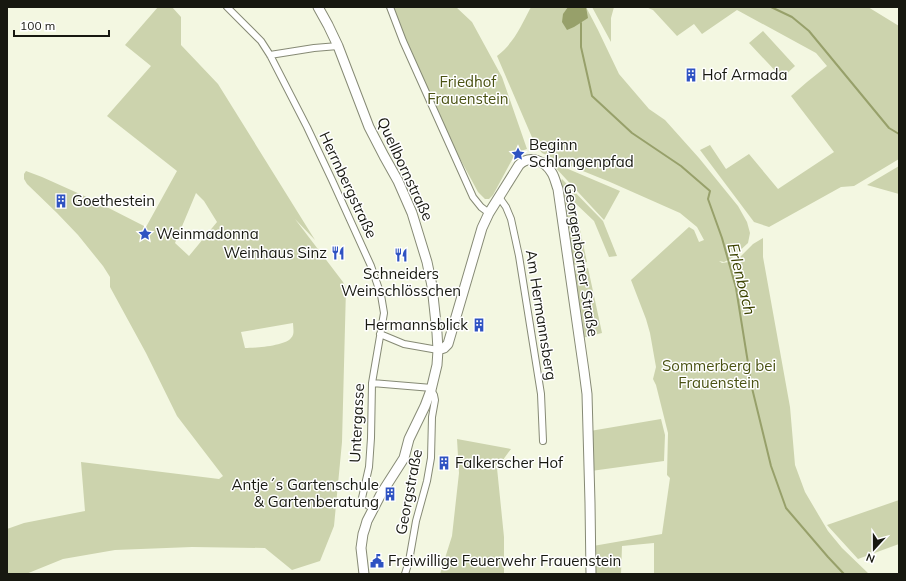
<svg xmlns="http://www.w3.org/2000/svg" width="906" height="581" font-family="Mulish,sans-serif">
<style>
.green{fill:#ccd3ad;fill-rule:evenodd}
.water{fill:#97a06a}
.lines{fill:none;stroke-linecap:round;stroke-linejoin:round}
.stream{stroke:#97a06a;stroke-width:2}
.minor-casing{stroke:#868a75;stroke-width:8}
.secondary-casing{stroke:#868a75;stroke-width:11}
.minor{stroke:#fff;stroke-width:6}
.secondary{stroke:#fff;stroke-width:9}
.labels{text-anchor:middle;stroke-width:3;stroke-linejoin:round;paint-order:stroke}
.poi-label{font-size:15px;fill:#171810;stroke:#fff;text-anchor:start}
.park-label{font-size:15px;fill:#4a5213;stroke:#fff}
.street-label{font-size:15px;fill:#171810;stroke:#fff}
.water-label{font-size:16px;font-style:italic;fill:#3c4300;stroke:#fff}
</style>
<rect width="100%" height="100%" fill="#f3f7e1"/>
<path class="green" d="M158,7H172L181,17V45L218,84L315,240L295,219L343,282L346,288L342,442L334,526L320,561L292,570L265,548L192,547L115,550L63,559L26,574H7V529L24,523L85,511L81,462L219,479L223,476L177,416L146,353L110,287V277L103,266L78,235L57,213L27,184L24,179V174L26,171L42,177L91,199L146,227L177,171L107,116L151,66L125,45ZM196,193L204,201L217,222L189,256L175,243ZM293,323C293,328 295,334 291,338C285,346 255,348 245,348L241,332Z
M392,7H456L472,22L502,77L527,149L518,152L514,156L493,195L489,199H485L478,192L458,155L419,73Z
M531,7H586L598,30L619,74L649,109L665,120L699,158L738,206L747,222L750,233L748,243L732,258L724,262L719,261L722,263L736,261L753,244L763,238V257L790,407L795,465L805,492L828,531L842,548L869,574H654V543L622,546L621,574H593V546L662,534L670,478L667,475L668,433L656,385L653,379L656,367L650,333L646,319L631,280L689,227L694,230L699,242L704,240L697,227L680,213L610,182L568,165L542,153L534,142L497,56C514,43 521,26 531,7Z
M592,7H614L611,18V42Z
M646,7H868L899,26V159L854,186L841,187L769,227L754,222L700,150L710,145L726,169L749,154L778,189L834,152L791,96L807,82L827,66L816,53L737,10L702,34L694,24L677,36L653,10Z
M763,31L795,66L782,78L749,43Z
M554,163L620,191L604,220L553,165Z
M899,166V194L867,185Z
M562,179L603,221L617,256L609,257L594,221L574,202L587,262L573,265L565,206L561,181Z
M588,268L602,333L582,338L573,271Z
M661,419L665,435L664,461L591,471L590,431Z
M457,439L511,449L497,468L504,537V574H440L452,536L459,473Z
M899,500V544L858,559L827,525Z"/>
<path class="water" d="M568,7H586L588,18L574,27L567,30L562,22L563,14Z"/>
<g class="lines">
<path class="stream" d="M771,7L792,17L809,31L889,128L899,134
M581,23V47L592,96L632,133L681,166L710,191L708,199L722,238L736,288L752,388L771,466L786,508L828,557L844,574"/>
<g class="minor-casing">
<path id="minor" d="M227,7L261,41L270,55L307,127L332,180L371,266L381,295L384,313L372,383L371,438L369,467L362,498C364,504 368,506 373,508
M390,7L403,41L473,197L481,207L489,213
M270,55L314,48L338,46
M499,197L506,207L511,219L519,256L541,394L543,441
M380,334L404,344L438,350
M372,383L432,388
M405,574L409,561L416,521L427,481L431,458L432,417L435,400L434,395L431,390"/>
</g>
<g class="secondary-casing">
<path id="secondary" d="M318,7L328,25L338,46L369,127L384,156L398,181L412,213L427,262L432,286L437,333L438,350L437,365L431,390L425,406L409,439L404,458L381,494L367,521L365,528L363,534L361,548L364,574
M438,350L444,348L448,344L482,228L489,213L519,165C530,154 545,161 552,173C555,178 556,184 558,189L584,371L587,394L590,503L591,574"/>
</g>
<use href="#minor" class="minor"/>
<use href="#secondary" class="secondary"/>
</g>
<defs>
<g id="building-bare" transform="scale(1.08)"><path d="M-4-6H4V6H1V3H-1V6H-4ZM-2.5-4.3h1.7v1.8h-1.7ZM.8-4.3h1.7v1.8H.8ZM-2.5-1h1.7V.8h-1.7ZM.8-1h1.7V.8H.8Z" fill="#2e52c2" stroke="#fff" stroke-width="2.5" paint-order="stroke"/></g>
<g id="sight-bare" transform="scale(1.08)"><path d="M0-6L1.8-2.2L6-1.7L2.9 1.2L3.7 5.4L0 3.3L-3.7 5.4L-2.9 1.2L-6-1.7L-1.8-2.2Z" fill="#2e52c2" stroke="#fff" stroke-width="2.5" paint-order="stroke"/></g>
<g id="restaurant-bare" transform="scale(1.08)"><path d="M-5-6h1v4h1v-4h1v4h1v-4h1v5L-1.5 .5V6h-2V.5L-5-1ZM5-6V6H3V1.5H1.5Q1.5-4 5-6Z" fill="#2e52c2" stroke="#fff" stroke-width="2.5" paint-order="stroke"/></g>
<g id="civic-bare" transform="scale(1.08)"><path d="M-.6-6.5H3V-4.5H.6V-3L4-1V1h2V6H-6V1h2V-1L-.6-3ZM-1.2 2.5V6h2.4V2.5Z" fill="#2e52c2" stroke="#fff" stroke-width="2.5" paint-order="stroke"/></g>
</defs>
<g fill-rule="evenodd">
<use href="#building-bare" x="691" y="75"/>
<use href="#sight-bare" x="518" y="154"/>
<use href="#building-bare" x="61" y="201"/>
<use href="#sight-bare" x="145" y="234"/>
<use href="#restaurant-bare" x="338" y="253"/>
<use href="#restaurant-bare" x="401" y="255"/>
<use href="#building-bare" x="479" y="325"/>
<use href="#building-bare" x="444" y="463"/>
<use href="#building-bare" x="390" y="494"/>
<use href="#civic-bare" x="377" y="561"/>
</g>
<g class="labels">
<g class="poi-label">
<text x="702" y="80">Hof Armada</text>
<text x="529" y="150">Beginn<tspan x="529" dy="17">Schlangenpfad</tspan></text>
<text x="72" y="206">Goethestein</text>
<text x="156" y="239">Weinmadonna</text>
<text x="327" y="258" text-anchor="end">Weinhaus Sinz</text>
<text x="401" y="279" text-anchor="middle">Schneiders<tspan x="401" dy="17">Weinschlösschen</tspan></text>
<text x="468" y="330" text-anchor="end">Hermannsblick</text>
<text x="455" y="468">Falkerscher Hof</text>
<text x="379" y="490" text-anchor="end">Antje´s Gartenschule<tspan x="379" dy="17">&amp; Gartenberatung</tspan></text>
<text x="388" y="566">Freiwillige Feuerwehr Frauenstein</text>
</g>
<g class="park-label">
<text x="468" y="87">Friedhof<tspan x="468" dy="17">Frauenstein</tspan></text>
<text x="719" y="371">Sommerberg bei<tspan x="719" dy="17">Frauenstein</tspan></text>
</g>
<g class="street-label">
<text transform="translate(405 169) rotate(65)" y="5">Quellbornstraße</text>
<text transform="translate(348 185) rotate(65)" y="5">Herrnbergstraße</text>
<text transform="translate(581 260) rotate(81)" y="5">Georgenborner Straße</text>
<text transform="translate(541 315) rotate(81)" y="5">Am Hermannsberg</text>
<text transform="translate(357 423) rotate(-87)" y="5">Untergasse</text>
<text transform="translate(409 492) rotate(-79)" y="5">Georgstraße</text>
</g>
<g class="water-label">
<text transform="translate(742 279) rotate(76)" y="6">Erlenbach</text>
</g>
</g>
<rect width="906" height="581" fill="none" stroke="#171810" stroke-width="16"/>
<g transform="translate(874 549) rotate(201)" stroke="#ffffff" stroke-width="3" paint-order="stroke">
<path d="M0-3L7 15L0 10L-7 15Z" fill="#171810"/>
<text y="-6" font-size="11" font-weight="bold" text-anchor="middle" fill="#171810">N</text>
</g>
<path d="M14 30v6h95v-6" fill="none" stroke="#171810" stroke-width="2"/>
<text x="20" y="30" font-size="12" fill="#171810" stroke="#ffffff" stroke-width="3" paint-order="stroke">100 m</text>
</svg>
